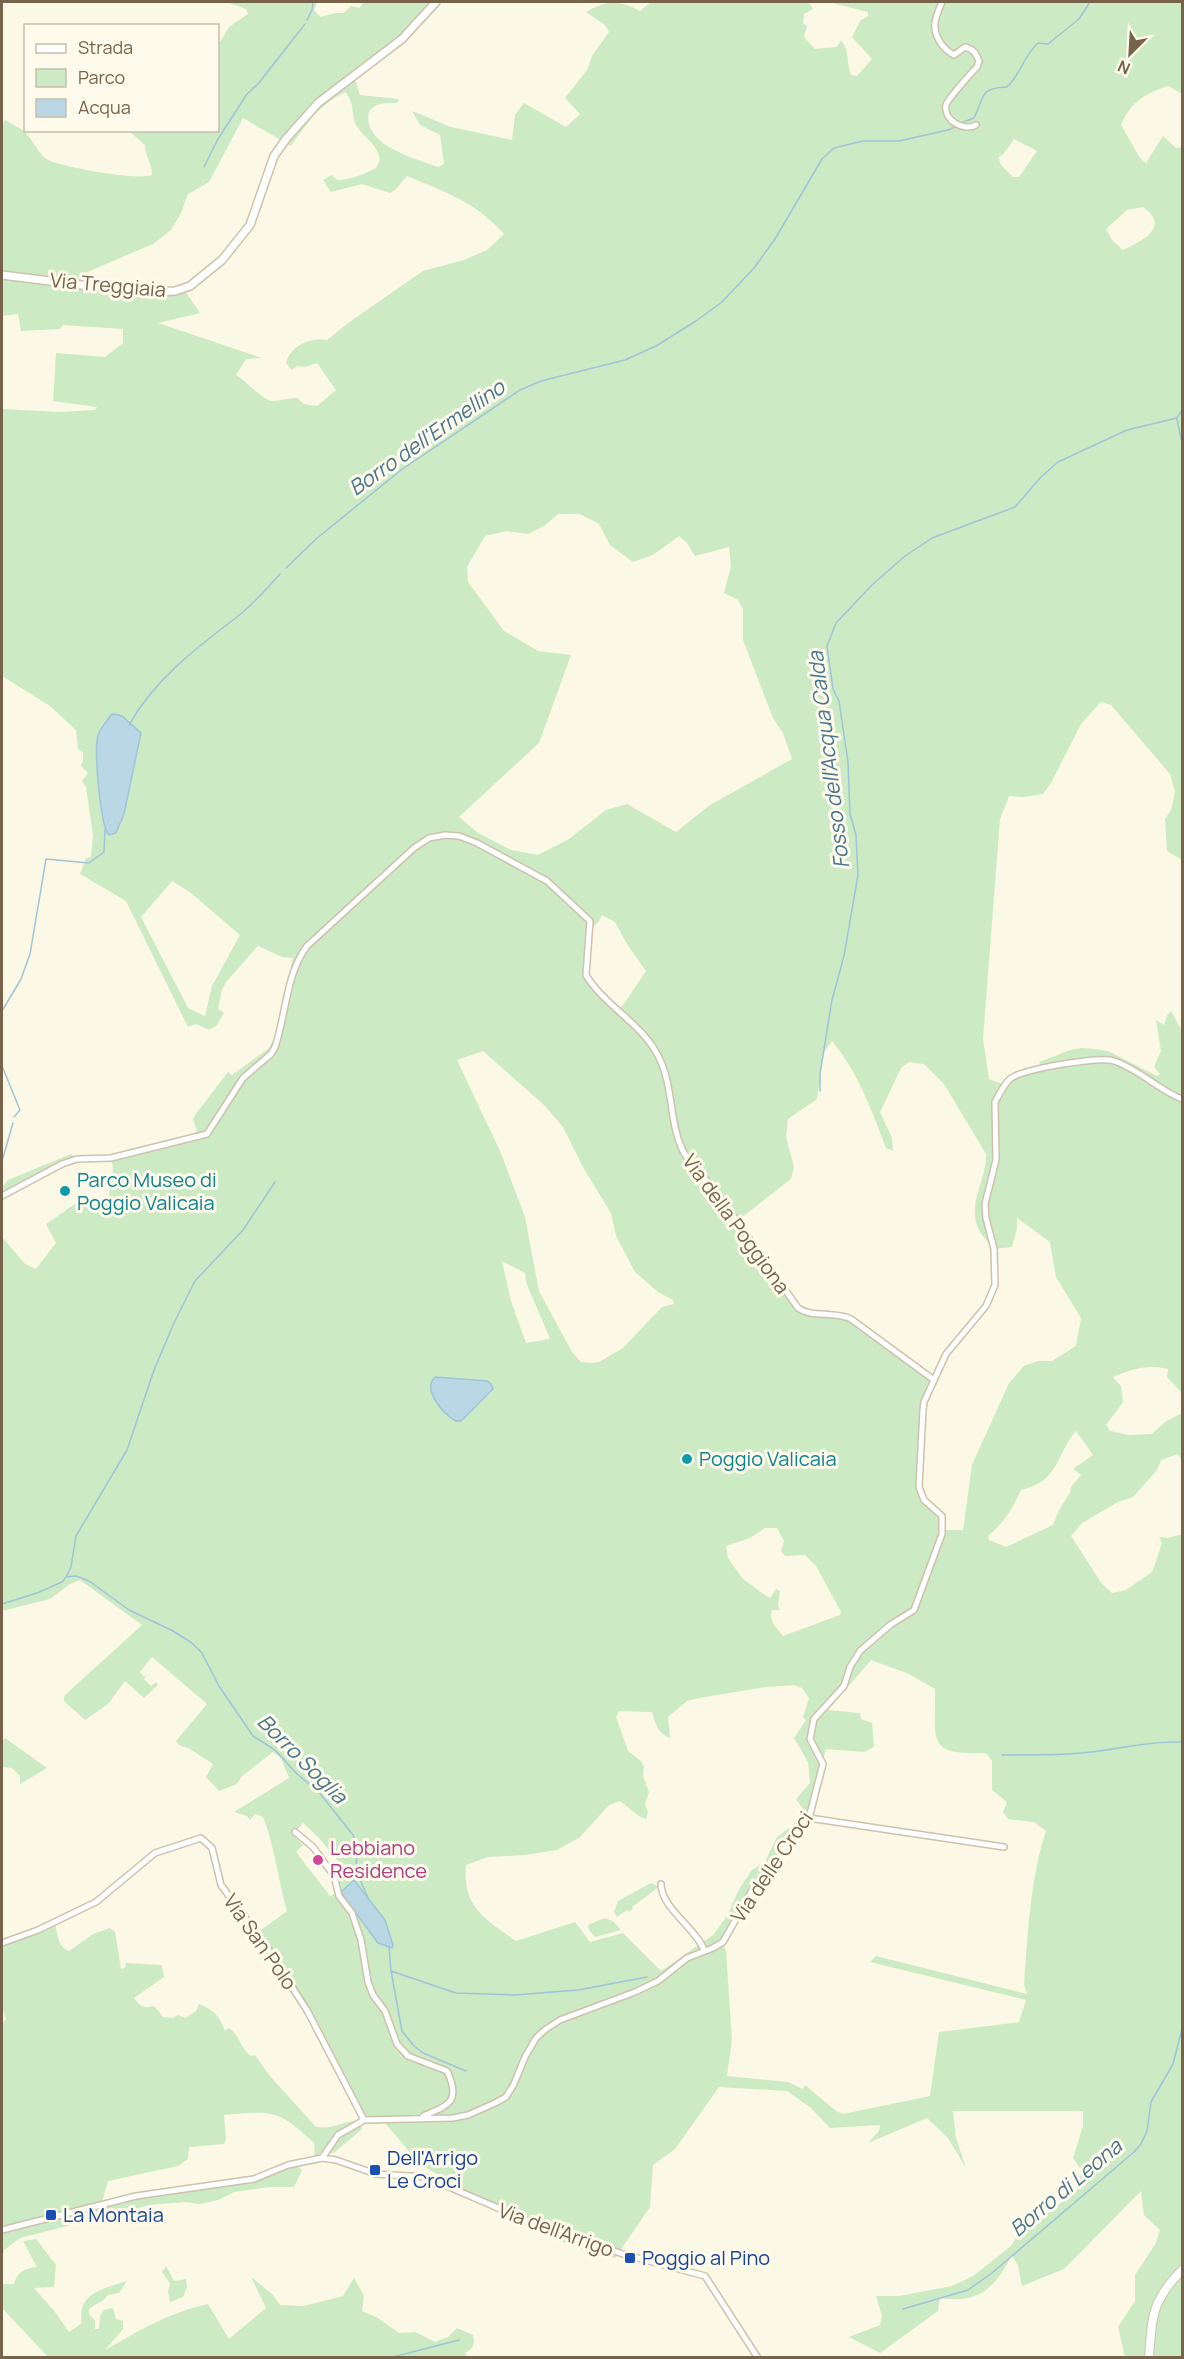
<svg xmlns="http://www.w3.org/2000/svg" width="1184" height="2359" font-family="Manrope,sans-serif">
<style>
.green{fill:#cceac4;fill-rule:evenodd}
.water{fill:#bad7e6;stroke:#a0c4d8;stroke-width:1.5}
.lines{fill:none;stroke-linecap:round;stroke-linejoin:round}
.stream{stroke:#a0c4d8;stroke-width:1.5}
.minor-casing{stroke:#cec2ac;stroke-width:8}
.tertiary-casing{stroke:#cec2ac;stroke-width:10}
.secondary-casing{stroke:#d1c3a9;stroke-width:10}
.minor{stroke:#fff;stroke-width:5}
.tertiary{stroke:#fff;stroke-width:7}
.secondary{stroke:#fff;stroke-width:8}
.culture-dot{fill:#0f9aa8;stroke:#fffbec;stroke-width:2}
.hotel-dot{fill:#d1479c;stroke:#fffbec;stroke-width:2}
.transit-dot{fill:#1a4fb4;stroke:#fffbec;stroke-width:2}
.labels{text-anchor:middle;stroke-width:6;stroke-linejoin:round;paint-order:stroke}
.street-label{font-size:20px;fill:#76634a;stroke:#fffbec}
.culture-label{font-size:20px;fill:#0d838f;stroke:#fffbec;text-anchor:start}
.hotel-label{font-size:20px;fill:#b23c85;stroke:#fffbec;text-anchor:start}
.transit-label{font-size:20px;fill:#164399;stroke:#fffbec;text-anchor:start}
.water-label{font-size:21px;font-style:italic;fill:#477590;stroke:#fffbec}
</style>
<rect width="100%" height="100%" fill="#fcf8e6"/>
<path class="green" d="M226,2H317L314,10L320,17L336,13H344L351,6L359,8L364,2H436L402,39L354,77L360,95L399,99L397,103C386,103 377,102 369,111C361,145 414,158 438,167L444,164L440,135L420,125L412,111L451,127L512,140L515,115L524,103L566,127L580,114L565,98L587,70L592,56L609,32L605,25L586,12C608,0 618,0 640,11L651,2H809L813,9L804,14L803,23L807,26L804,37L815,49L837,47L841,40C850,51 846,62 851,75L857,76L872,59L852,37L861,20L868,16V12L829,2H1182V94L1168,86C1144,94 1131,102 1121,125L1140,158L1146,163L1163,136L1176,148L1182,147V860L1167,851L1165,819L1171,810L1175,792L1170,774L1111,705L1101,702L1081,724L1051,783L1043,794L1023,797L1009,796L1000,819L983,1039L989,1079L1005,1085L1011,1078L1042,1068L1039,1062L1070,1050L1081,1048L1096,1049L1108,1051L1157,1076L1160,1074L1154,1067L1161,1051L1156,1020L1164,1025L1167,1015L1171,1011L1182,1031V1393L1167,1377L1168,1369C1147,1364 1132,1369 1113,1377L1121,1386L1123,1402L1106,1425L1110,1431L1128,1435L1152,1434L1165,1422L1182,1413V1461L1178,1454L1161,1460L1157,1470L1133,1497L1118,1502L1082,1523L1071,1536L1102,1584L1112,1593L1126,1590L1149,1574L1153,1570L1162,1543L1159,1537L1168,1538L1182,1534V2357H1125L1118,2327L1135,2301V2275L1156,2243L1160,2230L1144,2215L1141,2191L1064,2269L1022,2286L1018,2266L1012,2255C995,2288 979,2304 940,2298L938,2311L880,2353L849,2337L880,2325L882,2316L876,2296H899L952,2286L973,2276L1011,2246L1015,2239L1077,2190L1082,2171L1073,2158L1083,2126V2111H953L956,2138L966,2168L948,2138L927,2118L868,2143L879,2131L880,2125L830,2128L811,2108L787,2091L719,2087L675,2149L653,2165L650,2207L615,2258L580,2249L514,2221L420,2164L385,2123L368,2124L364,2120L308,2013L257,1933L287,1911C278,1880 275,1847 263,1817L255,1814L250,1820L247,1816L234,1812L289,1778L281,1758L273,1752L242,1776L237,1784L219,1791L206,1777L213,1764L190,1749L179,1745L176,1741L207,1704L152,1657L140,1672L144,1677L147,1674L144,1679L151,1686L156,1682L158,1685L144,1698L125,1681L108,1704L85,1720L64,1701V1696L142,1625L80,1580L70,1584L50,1599L2,1611V1237L25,1264L36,1269L56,1243L46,1224L85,1197L91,1202L109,1200C109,1182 116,1176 111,1158L183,1141L197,1131L193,1119L195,1115L228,1072L232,1075L269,1048L281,1028L294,970L291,966L293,958L282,957L258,946L226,982L222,990L218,1009L224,1013L216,1026L209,1030L196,1024L188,1027L126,901L80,874L86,858L91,857L93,835L86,787L82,781L88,773L81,766L83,761V752L78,749L76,730L50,706L2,676V409L59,412L95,410L97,407L53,401L56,353L105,357L123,343V329L63,325L60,329L21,331L18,314L2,316V125L5,120C11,124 19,127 25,132C33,140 38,154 48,160C63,167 138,181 152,175C153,166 145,157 145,145L129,131L218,130V42H220L229,27L248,14L246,9ZM345,92C357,106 349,115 358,128C366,139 378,145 380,160L376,168C367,173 348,181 337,180L332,175L323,180L331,192L362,184L390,193L396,189L407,176C445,192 476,202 504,234L487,250L464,260L423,271L348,323L327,340C310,337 290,346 286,363L292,370L297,366L305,367L317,363L336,390L317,406L304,404L297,398C289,398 280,401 272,401C264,401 246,381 236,375L246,359L262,358L158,323L200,313L183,288L113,289L82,285L85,273L153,244L171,230L181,213L188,194L209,182L243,118L291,146C308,122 318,106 345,92ZM1014,139L1037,151L1019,177H1013L1001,165L998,157L1003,155ZM1143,207C1171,227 1142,241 1123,250L1112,240L1106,229L1127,210ZM558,514H580L599,524L610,545L633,562L653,555L679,536L687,543L695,556L729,547L731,566L724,593L738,600L743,609V640L773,718L783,733L792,759L710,805L676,832L627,804L606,810L569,839L538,855L511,850L478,833L459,817L539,743L571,655L538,651L504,631L468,582L467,567L485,536L507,531L528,534L544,526ZM141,734L124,814L115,833L101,813L98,735ZM172,881L191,893L240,935L212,986L205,1016L188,1008L141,917ZM602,915L615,922L627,944L646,971L626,1001L618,1010L586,975L591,929L599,921ZM832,1041C858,1072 872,1111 886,1148L893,1151L892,1138L880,1112L901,1068L909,1062L924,1064L944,1084L986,1154C987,1181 966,1203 979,1230C982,1236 989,1243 994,1249L1012,1247L1017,1228V1218L1050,1242L1056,1277L1081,1318L1076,1346L1052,1361H1038L1024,1366L1009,1383L972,1465L963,1530H943L942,1516L921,1496L924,1402L934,1380L841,1314L802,1311L737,1221L791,1179L794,1167L786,1137L788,1119L817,1099L824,1052ZM483,1051L544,1105L563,1127L584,1169L611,1213L616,1236L635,1272L658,1292L673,1300L674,1304L662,1307L623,1348L599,1362L590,1363L581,1362L572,1352L539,1291L525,1217L500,1151L457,1060ZM502,1261L525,1273L526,1282L550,1339L526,1343L511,1301ZM448,1378L487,1381L491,1393L461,1420L439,1407L430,1387ZM1076,1431L1093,1455L1073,1469L1081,1475L1071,1487L1070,1493L1059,1510L1053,1525L1006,1547L989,1540L988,1536C1004,1523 1013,1508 1021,1490C1059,1482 1056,1454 1076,1431ZM765,1528H777L784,1541L781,1551L785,1556L805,1555L816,1566L841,1612L840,1615L783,1636C777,1628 768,1621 772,1610H780L778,1605L780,1591L776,1589L770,1598L766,1596L742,1578L728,1558L726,1546L750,1538ZM871,1660L909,1674L935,1689C936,1741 925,1755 986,1753L992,1761V1790L1007,1802L1003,1812L1008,1819L1034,1822L1046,1831C1030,1880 1028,1933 1024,1984L1027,1994L876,1956L870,1962L1026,2000L1019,2022L939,2032L930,2096L843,2114L836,2111L805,2085L803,2089L788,2082L727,2076L732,2040L726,1951L722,1941L752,1888L780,1857L808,1818L826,1749L864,1752L874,1747L872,1723L861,1719L860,1713L828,1710ZM794,1685L802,1688L809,1698L803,1717L806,1720L794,1738L808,1762L810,1783L796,1799L803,1809L793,1825L777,1837L765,1862L752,1870L739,1889L727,1916L713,1935L661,1971L623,1933L590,1942L575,1922L516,1941C485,1919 462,1907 466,1865L488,1857L525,1855L557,1850L580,1837L609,1805L620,1801L639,1816L646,1819L648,1812L645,1804L649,1792L643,1776L644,1767L641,1761L628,1751L616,1717L619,1711L652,1712C655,1723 658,1734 670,1738L668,1717L687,1701L699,1698L766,1687ZM303,1823L319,1838L342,1866L340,1868L343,1871L334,1872L340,1891L330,1896L296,1852L303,1845L293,1835ZM355,1881L385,1920L391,1938L370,1933L345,1899Z
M71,1154L77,1159L2,1196V1187L8,1180Z
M5,1738L47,1768L20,1784V1776L12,1768L2,1767V1741Z
M651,1883L659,1887L632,1907L633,1909L629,1912L627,1910L617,1917L614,1912L618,1901Z
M604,1918L613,1921L621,1930L595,1937L589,1930L588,1925Z
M55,1921C57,1931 57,1947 69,1951L93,1934L110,1928L115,1932L121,1969L125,1968L126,1963L162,1965L164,1977L134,1998C140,2006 143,2009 154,2006L163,2017L173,2018L178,2015L185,2018L196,2011L199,2004C215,2011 219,2015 225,2031L228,2028C241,2035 238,2046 251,2056L255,2055L269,2075L316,2127C335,2130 347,2118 361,2122L362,2129L335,2152L315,2159L314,2143C278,2109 272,2111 224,2115L226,2139L224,2144L189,2147L188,2159L178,2166L108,2181L101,2206L130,2199L264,2179L284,2167L296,2165L302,2170L294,2187H269L234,2192L218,2200L200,2204L185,2202L150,2205L20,2238L4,2250L2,2260V2023L6,2019L2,2007V1943Z
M36,2239L56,2265L54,2287L34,2288L55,2312L69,2332L81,2324C82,2319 80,2315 82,2309C86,2291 111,2286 127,2281L119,2293L108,2295C103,2302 95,2304 89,2309V2315L95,2320V2329H99L100,2316L104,2310L113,2308L116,2319L123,2321V2329L105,2350C138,2331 170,2312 208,2304L229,2339L266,2308L251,2277L272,2294L280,2305L304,2306L343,2296L354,2278L364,2296L362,2311L378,2318L399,2333L415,2332L435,2342L448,2337L457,2328L473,2335C475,2344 474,2348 465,2353L468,2358L48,2357L2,2308V2284H14C18,2271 24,2269 37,2267L23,2241Z
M166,2266L174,2281L186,2279L187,2287L183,2297L170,2302L168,2291L170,2283L162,2272Z"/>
<path class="water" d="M114,714L122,716L141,733L124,814L116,833L109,835C100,826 94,749 98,735C100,729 107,721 111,715Z
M435,1377L487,1381L491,1384L493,1389L461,1421H456C443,1414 422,1390 435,1377Z
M354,1880L385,1920L393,1945L392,1948L378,1943L342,1894V1891Z"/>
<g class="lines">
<path class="stream" d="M307,20L312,10L313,2
M961,123L974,118C985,96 979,88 1007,87C1021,74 1024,55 1038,43L1048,44L1079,19L1090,2
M204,167L218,139L247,94L258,84L305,24
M1177,419L1182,443
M286,568L316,539L401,470L520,390L541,381L625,360L656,346L696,321L722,302L754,268L775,239L822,159L834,148L863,141H899L948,130L957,126
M129,725C155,679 196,648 237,617C253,605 266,589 280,574
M2,1011L21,979L30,954L46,859L89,863L104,852L105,829
M2,1066L20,1110L14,1117
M820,1091V1074L832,1000L844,956L858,875L856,835L850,814L848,762L839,701L833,689L827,646L836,623L872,585L905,556L932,538L1015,507L1040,478L1058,462L1127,430L1177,418L1182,410
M2,1161L13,1123
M66,1577L76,1576L89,1581L129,1610L173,1631L192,1643L202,1653L219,1686L253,1736L275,1750L297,1774L318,1791L353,1835L357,1847L356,1871L368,1898
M2,1604L37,1593L62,1582L66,1577L71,1567L76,1536L127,1450L154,1370L174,1323L195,1281L243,1230L275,1182
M1002,1755C1028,1754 1055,1756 1081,1753C1117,1750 1145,1741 1182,1742
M389,1947L391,1971L402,2031L414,2046L423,2053L466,2071
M391,1971L456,1993L515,1995L578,1990L647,1977
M903,2309L968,2290L992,2273L1134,2152L1141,2144L1147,2131L1151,2102L1173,2064L1182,2029
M389,2358L459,2340"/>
<g class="minor-casing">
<path id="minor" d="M942,2C935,18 930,29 942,45C946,50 948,52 954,55L965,47C974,49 976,54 979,61L977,67C971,73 947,100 946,105C943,120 964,132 976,125
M2,1196L62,1164L77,1159L111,1158L207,1134L243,1078L271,1054L275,1047C286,1015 286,974 307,946L414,848L429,838L445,835L459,836L477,843L547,881L590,921L586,975C603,1004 640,1023 656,1052C674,1082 668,1118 682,1149C687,1161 704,1177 713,1188C742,1228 770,1268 798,1308C812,1318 834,1311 851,1319L934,1380
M809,1818L1004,1847
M295,1832L313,1847L334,1876L339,1896L352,1913L361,1940L368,1982L373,1995L385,2011L397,2044L408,2056L447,2071C461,2101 450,2105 423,2116
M661,1884C661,1908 696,1928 704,1950
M2,1943L38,1930L96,1902L155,1853L201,1838L212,1848L221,1885L264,1943L308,2012L364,2120
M322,2158L338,2135L364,2120L453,2118L468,2115L495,2103L506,2097L514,2084L525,2057L536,2038L546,2029L560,2020L635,1992L658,1981L687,1958L713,1948L723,1942L753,1889L776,1863L787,1844L809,1818L823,1764L810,1739L814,1719L844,1686L850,1667L860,1651L890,1625L914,1610L942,1534V1516L924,1500L919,1487L923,1410L924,1402L946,1354L986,1306L995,1285L994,1249L986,1218L985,1204L996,1160L995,1102C999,1095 1004,1084 1010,1079C1022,1069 1099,1056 1114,1061C1139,1069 1158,1090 1182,1099
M2,2230L136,2196L254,2179L288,2165L322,2158L336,2160L376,2174L426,2177L535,2224L623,2254L705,2276L758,2358"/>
</g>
<g class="tertiary-casing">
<path id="tertiary" d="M2,275L113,289L158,292L175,291L190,286L222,260L250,225L274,156L286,139L318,103L402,39L436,2"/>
</g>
<g class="secondary-casing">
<path id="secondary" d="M1149,2358C1152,2316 1152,2300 1182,2270"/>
</g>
<use href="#minor" class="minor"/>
<use href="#tertiary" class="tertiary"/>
<use href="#secondary" class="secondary"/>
</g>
<g class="culture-dot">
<circle cx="65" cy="1191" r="6"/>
<circle cx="687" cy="1459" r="6"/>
</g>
<circle class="hotel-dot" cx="318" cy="1860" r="6"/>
<g class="transit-dot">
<rect x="369" y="2164" width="12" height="12" rx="3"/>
<rect x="45" y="2209" width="12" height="12" rx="3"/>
<rect x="624" y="2252" width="12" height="12" rx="3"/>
</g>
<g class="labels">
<g class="street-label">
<text transform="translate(108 285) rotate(5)" y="7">Via Treggiaia</text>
<text transform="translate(736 1224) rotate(54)" y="7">Via della Poggiona</text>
<text transform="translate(772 1867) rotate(-56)" y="7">Via delle Croci</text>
<text transform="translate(260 1942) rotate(55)" y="7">Via San Polo</text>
<text transform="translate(556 2230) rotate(20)" y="7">Via dell'Arrigo</text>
</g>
<g class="culture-label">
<text x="77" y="1187">Parco Museo di<tspan x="77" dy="23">Poggio Valicaia</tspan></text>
<text x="699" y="1466">Poggio Valicaia</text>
</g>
<g class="hotel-label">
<text x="330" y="1855">Lebbiano<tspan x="330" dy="23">Residence</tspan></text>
</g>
<g class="transit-label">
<text x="387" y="2165">Dell'Arrigo<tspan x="387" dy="23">Le Croci</tspan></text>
<text x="63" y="2222">La Montaia</text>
<text x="642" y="2265">Poggio al Pino</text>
</g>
<g class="water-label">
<text transform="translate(427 438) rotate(-35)" y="7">Borro dell'Ermellino</text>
<text transform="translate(829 760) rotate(-97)" y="7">Fosso dell'Acqua Calda</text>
<text transform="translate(302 1759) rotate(45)" y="7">Borro Soglia</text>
<text transform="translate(1066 2188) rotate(-40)" y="7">Borro di Leona</text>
</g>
</g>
<rect width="1184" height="2359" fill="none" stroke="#76634a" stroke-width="6"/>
<rect x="24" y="24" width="195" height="108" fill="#fffbec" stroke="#c8beab" stroke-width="1.5"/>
<rect x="36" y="44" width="30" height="9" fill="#ffffff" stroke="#c8beab" stroke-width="1.5"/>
<text x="78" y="54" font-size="18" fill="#76634a">Strada</text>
<rect x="36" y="69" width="30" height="18" fill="#cceac4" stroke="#c8beab" stroke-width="1.5"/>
<text x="78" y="84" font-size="18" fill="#76634a">Parco</text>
<rect x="36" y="99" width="30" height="18" fill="#bad7e6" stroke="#c8beab" stroke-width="1.5"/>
<text x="78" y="114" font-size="18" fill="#76634a">Acqua</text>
<g transform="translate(1130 54) rotate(204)" stroke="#fffbec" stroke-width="4.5" paint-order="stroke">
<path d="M0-4.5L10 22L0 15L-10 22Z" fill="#76634a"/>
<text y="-9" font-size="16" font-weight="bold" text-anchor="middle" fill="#76634a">N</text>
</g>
</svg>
